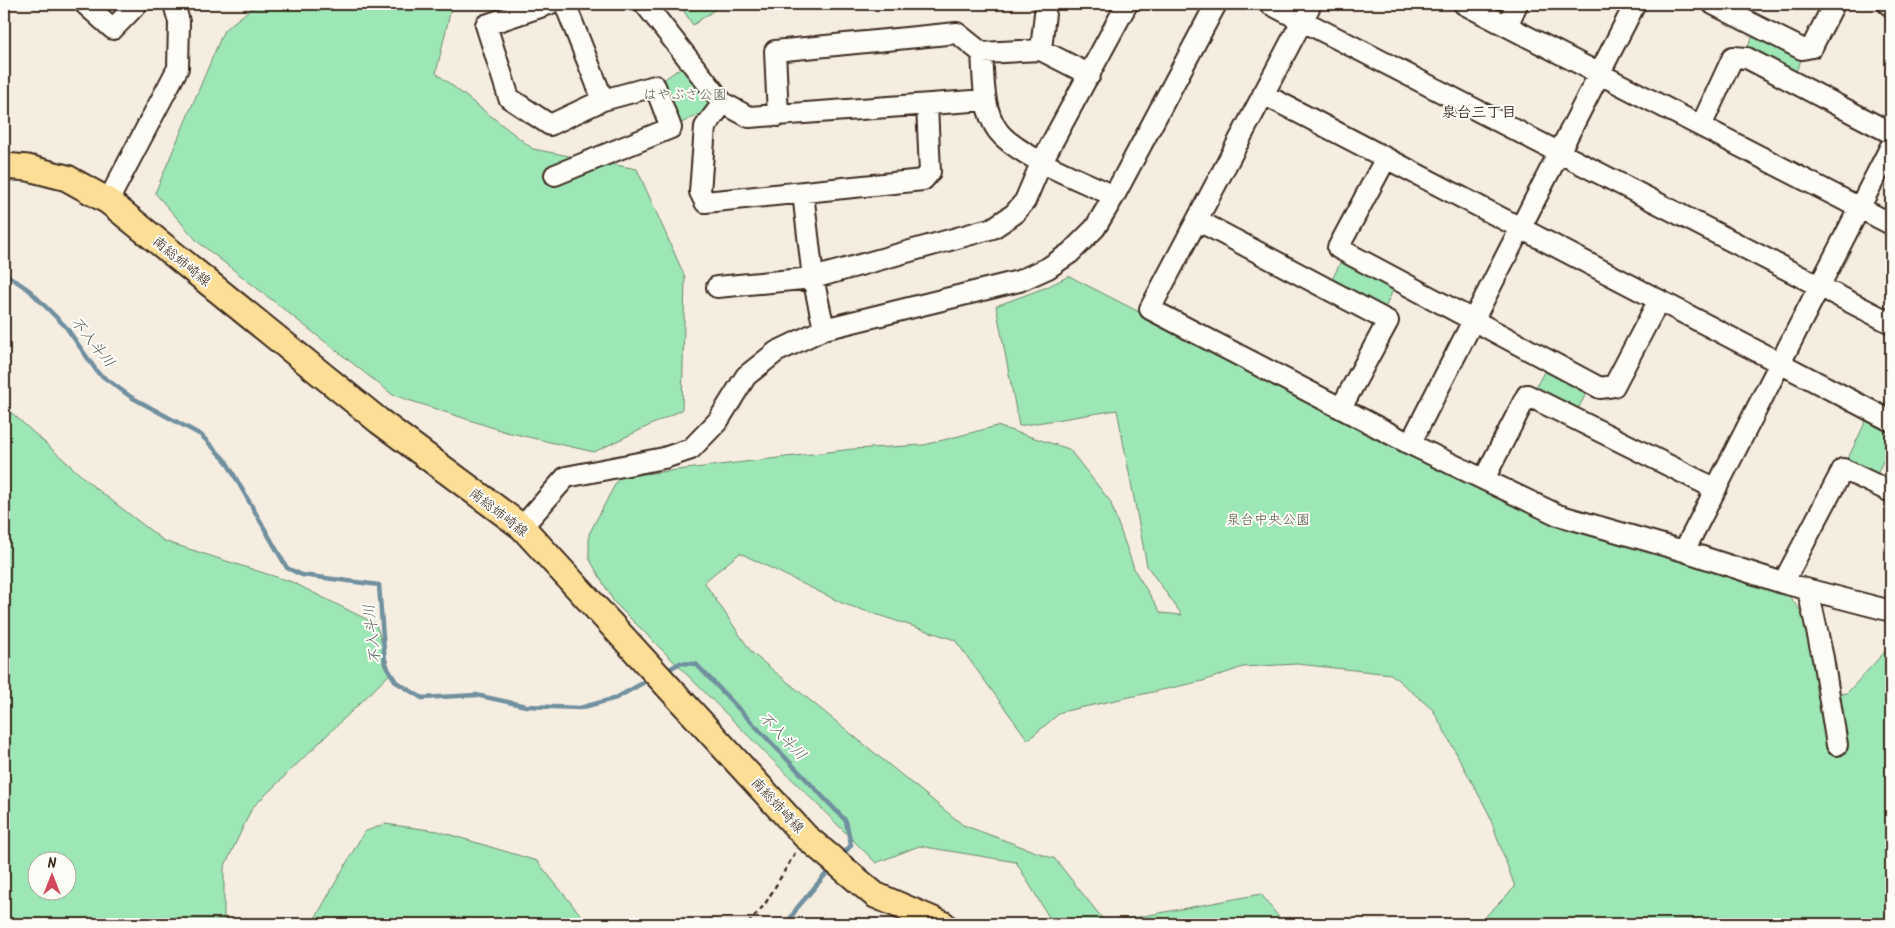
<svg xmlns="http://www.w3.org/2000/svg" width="1895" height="928" font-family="Kalam,'Klee One',sans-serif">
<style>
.green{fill:#9de6b5;stroke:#6c886a;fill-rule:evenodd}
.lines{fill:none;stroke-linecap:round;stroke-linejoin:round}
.stream{stroke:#70909f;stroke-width:4.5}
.minor-casing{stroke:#3b2a1e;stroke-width:24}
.major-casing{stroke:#3b2a1e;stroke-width:29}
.path{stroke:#3b2a1e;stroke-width:2.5;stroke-dasharray:5 4;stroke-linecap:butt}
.minor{stroke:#fdfcf7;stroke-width:20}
.major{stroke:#fcde96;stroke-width:25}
.labels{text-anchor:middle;stroke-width:4;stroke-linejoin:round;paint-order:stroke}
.park-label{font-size:14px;fill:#545944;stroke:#fdfcf7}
.street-label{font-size:14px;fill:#3b2a1e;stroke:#fdfcf7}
.neighbourhood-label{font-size:15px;font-weight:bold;fill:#3b2a1e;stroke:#fdfcf7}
.water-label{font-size:15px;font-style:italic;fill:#565d5e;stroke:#fdfcf7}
</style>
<rect width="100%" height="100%" fill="#f6ede1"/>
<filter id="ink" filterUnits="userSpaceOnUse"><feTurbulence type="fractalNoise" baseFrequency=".02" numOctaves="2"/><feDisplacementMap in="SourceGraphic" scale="10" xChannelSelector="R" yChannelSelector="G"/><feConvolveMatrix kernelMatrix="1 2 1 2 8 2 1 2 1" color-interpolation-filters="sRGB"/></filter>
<g filter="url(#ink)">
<path class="green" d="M257,4H452L436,73L533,149L637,169L685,277L682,410L594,452L506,432L393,395L198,242L155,193L224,30Z
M679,4H723L693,25Z
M1756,31L1804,55L1793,77L1745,52Z
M690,61L723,103L671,128L655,86Z
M1342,259L1394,288L1384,310L1331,282Z
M1069,276L1402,447L1781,586L1803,614L1823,696L1847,693L1891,645V924H1478L1515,887L1488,812L1433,710L1391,674L1297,664L1243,667L1203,681L1061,712L1028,740L955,640L844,604L740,553L704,582L752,653L963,825L1055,859L1106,923L1261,894L1284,924H1053L1016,862L919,846L876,863L614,602L589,558V534L619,477L853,449L924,445L997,426L1069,449L1110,501L1135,571L1161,613L1182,615L1147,566L1117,410L1019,426L996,306L1047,287Z
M1547,366L1589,388L1577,411L1535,389Z
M4,406L93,486L164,541L292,582L376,624L391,673L252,808L224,868V924H4ZM38,860H68V890H38Z
M1871,410L1891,421V444L1873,483L1843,469Z
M385,824L438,831L537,861L588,924H312L364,832Z"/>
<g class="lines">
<path class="stream" d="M4,273L29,290L66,327L98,373L131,397L201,435L226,461L287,568L302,575L379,585L385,664L396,682L422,698L476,695L526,706L580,708L616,698L650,679
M666,671L680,663L696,664L846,821L851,845L841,857
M787,924L797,908L831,868"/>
<g class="minor-casing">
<path id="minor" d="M85,4L113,29L137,4
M549,4L486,25L509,98L550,125L603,100L655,86L671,128L555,175
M565,4L603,100
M645,4L723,103L749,117L986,100
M1270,4L1891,323
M1311,4L1150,309L1410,444L1558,515L1684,551L1783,583L1891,611
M1464,4L1891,224
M1713,4L1802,49L1812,47L1834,4
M1888,4L1891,6
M1507,26L1517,4
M1041,50L1046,4
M982,53C984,78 982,109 998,131C1018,157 1084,181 1114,196
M1263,94L1891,421
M723,103L705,127L700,192L705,202L923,180L930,172L927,105
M778,116L775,51L957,33L982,53L1041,50L1090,75
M1701,126L1733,57L1747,58L1891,133
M1386,158L1338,248L1600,388L1614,386L1659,300
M803,193L813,278L824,329
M108,201L178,68L179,22L174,4
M1197,220L1388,321L1341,408
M717,287L813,278L993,228L1014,214L1025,201L1042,161L1127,4
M1410,444L1635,4
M1484,479L1527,395L1716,489
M522,527L566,477L664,458L691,449L718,421L746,376L776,352L824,329L1019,281L1048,268L1070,253L1095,228L1114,196L1216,4
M1684,551L1891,146
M1783,583L1843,469L1891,492
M1808,590L1823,658L1837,745"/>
</g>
<g class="major-casing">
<path id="major" d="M4,166L28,168L67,178L108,201L379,421L522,527L805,836L875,895L943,924"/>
</g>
<path class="path" d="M748,924L765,904L795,853"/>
<use href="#minor" class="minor"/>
<use href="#major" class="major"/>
</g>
</g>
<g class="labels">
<g class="park-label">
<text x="685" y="99">はやぶさ公園</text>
<text x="1268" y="524">泉台中央公園</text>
</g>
<g class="street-label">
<text transform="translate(182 261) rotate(39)" y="5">南総姉崎線</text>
<text transform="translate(499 512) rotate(38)" y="5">南総姉崎線</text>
<text transform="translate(778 805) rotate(47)" y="5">南総姉崎線</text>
</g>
<g class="neighbourhood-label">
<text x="1479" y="117">泉台三丁目</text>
</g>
<g class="water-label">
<text transform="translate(93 342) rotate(51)" y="5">不入斗川</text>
<text transform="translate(372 634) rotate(-97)" y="5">不入斗川</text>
<text transform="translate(783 736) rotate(46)" y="5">不入斗川</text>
</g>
</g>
<rect width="1895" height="928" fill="none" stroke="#fdfcf7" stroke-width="20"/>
<rect x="10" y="10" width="1875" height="908" fill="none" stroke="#3b2a1e" stroke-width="2" filter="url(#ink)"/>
<g transform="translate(52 876)"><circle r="24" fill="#fdfcf7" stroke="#afa8a0"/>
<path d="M0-4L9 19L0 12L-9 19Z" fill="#d1495b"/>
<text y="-8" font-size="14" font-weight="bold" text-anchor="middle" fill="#3b2a1e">N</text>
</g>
</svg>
